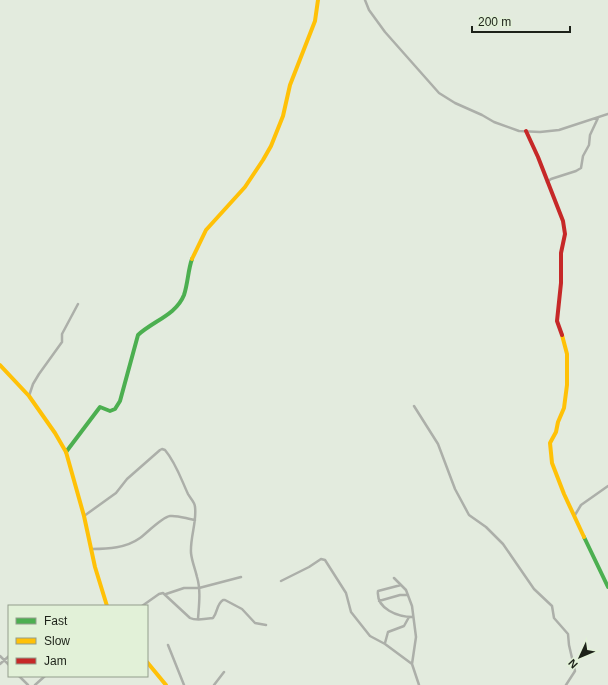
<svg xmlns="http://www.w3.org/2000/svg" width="608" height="685" font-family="Helvetica,sans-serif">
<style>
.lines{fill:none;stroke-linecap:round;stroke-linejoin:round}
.street{stroke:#acafa9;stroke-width:2.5}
.fast{stroke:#4caf50;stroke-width:4}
.slow{stroke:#ffc107;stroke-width:4}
.jam{stroke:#c62828;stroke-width:4}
</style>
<rect width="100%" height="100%" fill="#e3ebde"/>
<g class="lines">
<path class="street" d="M365,0L369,10L385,32L439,93L455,103L482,115L494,122L519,131L540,132L559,130L608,114
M547,182L551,179L576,171L581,168L583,156L589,145L590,135L598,118
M29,396L33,384L39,374L62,342V334L78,304
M414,406L438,444L455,489L469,515L486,527L503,544L534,589L552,606L554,618L568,634L569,645L575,671L566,685
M575,515L581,505L608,486
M84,516L116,493L127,479L160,450L162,449L165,450C176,463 181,479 188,494C190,498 195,502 195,507C197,522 190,537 191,553C192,562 195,568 197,577C201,590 199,605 198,619
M92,549C108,549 126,548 140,538C147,533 162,517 170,516C178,515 187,519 195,520
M394,578L406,590L412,606L416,637L412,664L419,685
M281,581L309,567L321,559L325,560L346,593L351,612L370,636L385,644L412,664
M401,585L378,591C376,609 398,617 413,617
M166,594L184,588H199L241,577
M379,601L400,595H408
M142,606L159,594L163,593L190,618C196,621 206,619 213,618C218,612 216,605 223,600H225L242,609L255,623L266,625
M385,643L388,632L404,626L409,617
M168,645L184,685
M0,656L9,665
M0,664L9,656
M19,676L28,685
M35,685L45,676
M214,685L224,672"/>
<path class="fast" d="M66,452L100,407L110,411L115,409L120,401L138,335C153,321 176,315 184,295C188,283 188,270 192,259
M584,537L608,587"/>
<path class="slow" d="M192,259L206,230L245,187L263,160L271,146L283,116L290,85L315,21L318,0
M562,335L567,354V385L564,408L558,422L556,432L550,443L552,463L564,494L584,537
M0,365L29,396L55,433L66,452L84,516L95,567L107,606
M147,662L166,685"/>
<path class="jam" d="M526,131L538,157L563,221L565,234L561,253V283L557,321L562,335"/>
</g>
<rect x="8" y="605" width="140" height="72" fill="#e2f1d8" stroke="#939e8c"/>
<rect x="16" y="618" width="20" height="6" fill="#4caf50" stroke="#939e8c"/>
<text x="44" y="625" font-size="12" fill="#1d2219">Fast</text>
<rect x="16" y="638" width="20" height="6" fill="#ffc107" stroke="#939e8c"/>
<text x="44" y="645" font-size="12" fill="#1d2219">Slow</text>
<rect x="16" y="658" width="20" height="6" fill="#c62828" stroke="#939e8c"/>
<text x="44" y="665" font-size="12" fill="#1d2219">Jam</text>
<g transform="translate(580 657) rotate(226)" stroke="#e2f1d8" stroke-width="3" paint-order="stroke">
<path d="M0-3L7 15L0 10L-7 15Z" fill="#1d2219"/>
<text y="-6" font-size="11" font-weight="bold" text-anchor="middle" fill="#1d2219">N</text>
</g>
<path d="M472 26v6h98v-6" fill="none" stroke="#1d2219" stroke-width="2"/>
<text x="478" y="26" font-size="12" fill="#1d2219" stroke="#e2f1d8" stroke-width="3" paint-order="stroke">200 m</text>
</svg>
